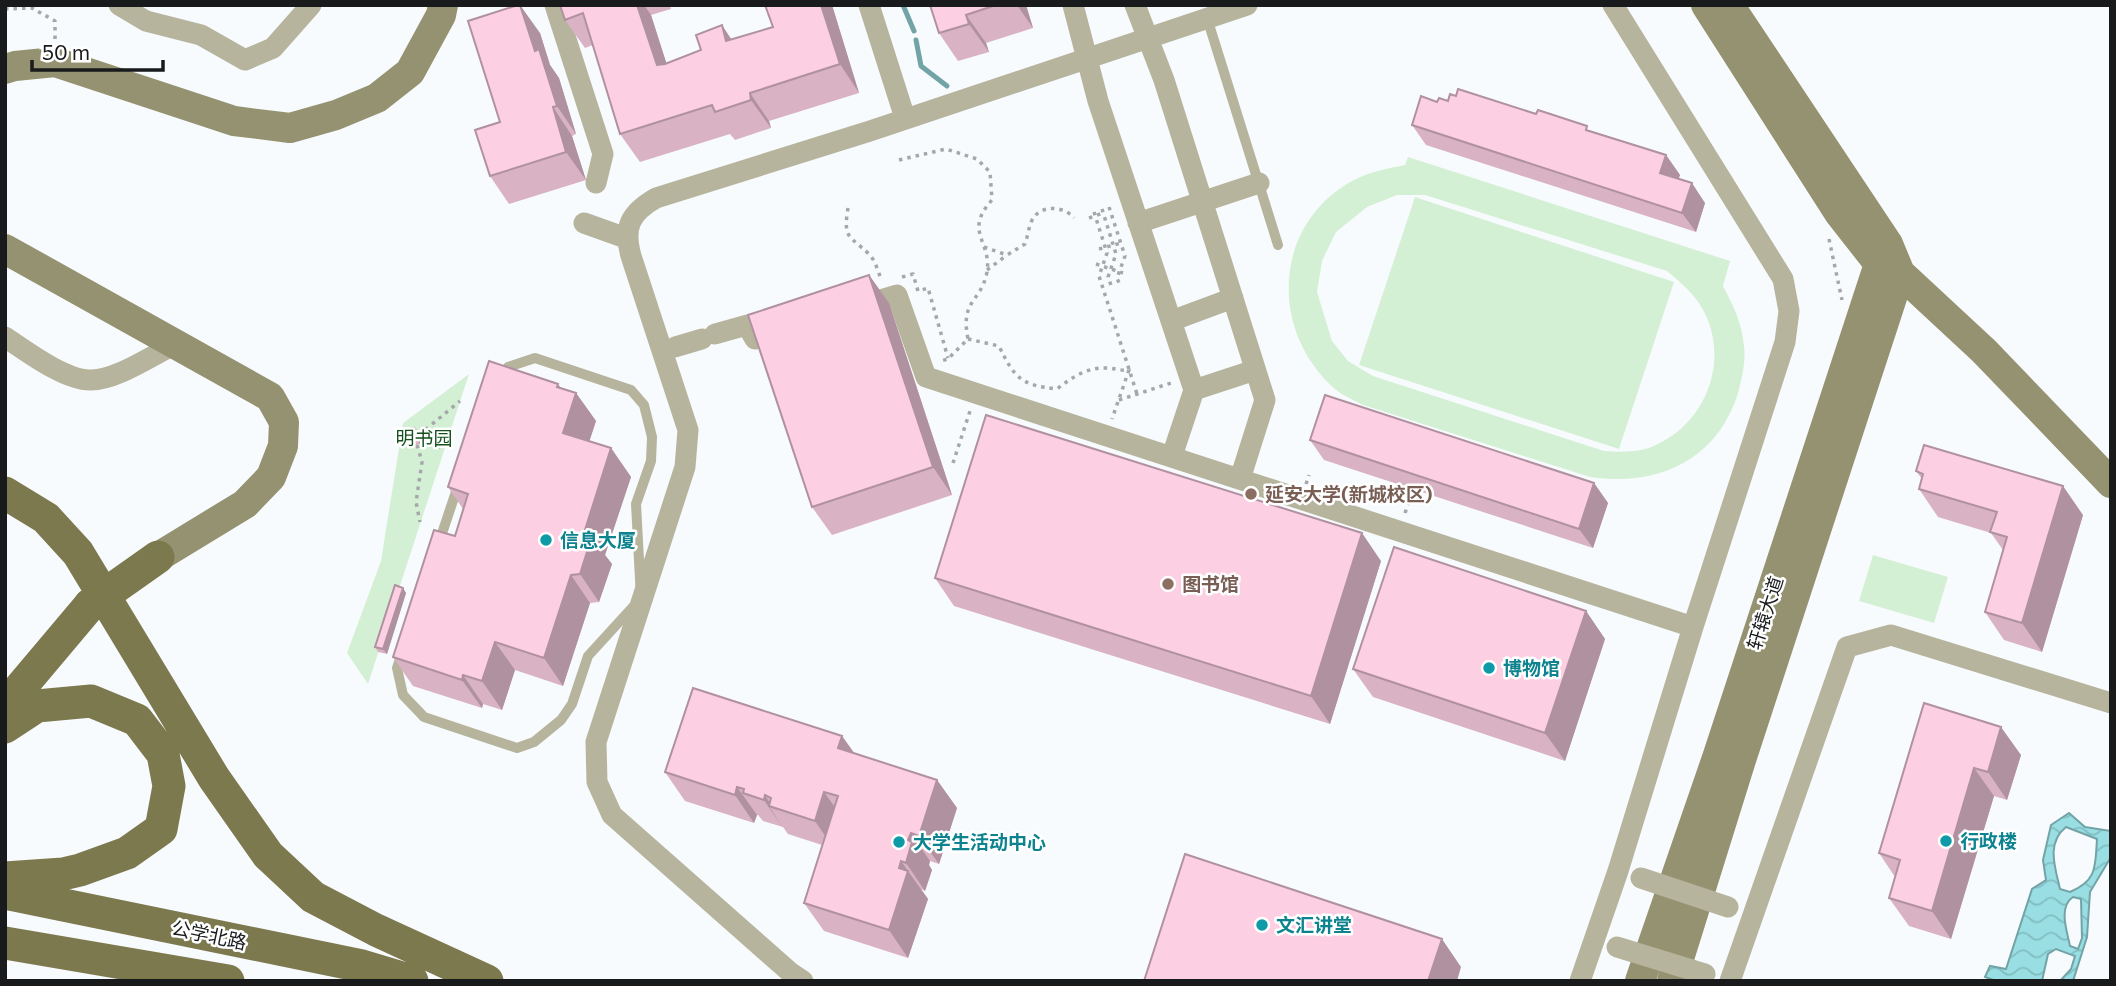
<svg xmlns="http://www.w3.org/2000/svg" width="2116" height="986" font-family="Commissioner,'Noto Sans SC',sans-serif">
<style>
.green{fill:#d4f0d4;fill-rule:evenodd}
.water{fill:url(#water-waves);stroke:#72a3a7;stroke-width:2;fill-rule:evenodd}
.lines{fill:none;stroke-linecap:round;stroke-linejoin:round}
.stream{stroke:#72a3a7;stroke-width:5}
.path{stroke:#a5a7aa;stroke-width:3.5;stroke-dasharray:3.5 5;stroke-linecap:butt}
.lane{stroke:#b6b49d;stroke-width:10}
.street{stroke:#b6b49d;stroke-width:21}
.secondary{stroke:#949270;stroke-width:30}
.primary{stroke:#7d794f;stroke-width:33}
.street-bridge{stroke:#b6b49d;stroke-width:21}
.primary-bridge{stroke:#7d794f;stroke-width:33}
.wall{fill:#d9b2c3}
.shaded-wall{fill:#b0919f}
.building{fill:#fccfe3;stroke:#b0919f;stroke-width:2}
.education-dot{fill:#8d6e63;stroke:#fff;stroke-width:2.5}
.culture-dot{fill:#0f9aa8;stroke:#fff;stroke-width:2.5}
.labels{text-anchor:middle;stroke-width:5;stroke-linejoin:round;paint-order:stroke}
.park-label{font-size:19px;fill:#16501d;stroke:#fff}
.education-label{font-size:19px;font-weight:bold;fill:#785e54;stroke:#fff;text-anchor:start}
.culture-label{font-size:19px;font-weight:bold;fill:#0d838f;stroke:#fff;text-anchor:start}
.street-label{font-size:19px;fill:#181a1c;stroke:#fff}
</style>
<defs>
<pattern id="water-waves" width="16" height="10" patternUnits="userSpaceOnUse" patternTransform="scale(1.75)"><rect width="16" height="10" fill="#98dee2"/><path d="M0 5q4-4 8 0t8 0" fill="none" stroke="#82bec1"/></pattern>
</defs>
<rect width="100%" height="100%" fill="#f8fbfe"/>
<path class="green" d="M1408,157L1730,261L1723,286C1733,305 1742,323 1744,346C1746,361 1742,378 1738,393C1717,461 1657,487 1590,477L1363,405C1354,400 1343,396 1335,389C1268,330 1273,223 1354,180C1369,172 1389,168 1405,165ZM1397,195H1425L1667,271C1680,282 1695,294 1703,310C1730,359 1707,422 1656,445C1640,453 1621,452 1604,451L1373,376L1348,361L1332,341L1317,292L1322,261L1336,232L1367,207Z
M1415,197L1674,282L1619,449L1359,365Z
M469,374L368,684L347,653L381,561L403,423Z
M1873,555L1948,577L1934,623L1859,601Z"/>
<path class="water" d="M2069,813L2085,827L2111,831V857L2090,892L2087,937L2073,981H2060L2071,969L2075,956L2056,949L2048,954L2042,981H1996L1985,977L1990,966L2006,969L2032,889L2046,880L2043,860L2051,825ZM2066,827L2097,839C2095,866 2098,880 2070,892L2060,889C2055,867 2046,843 2066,827ZM2073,897L2081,899L2082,938L2078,949L2070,946C2067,931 2058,907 2073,897Z"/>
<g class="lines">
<path class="stream" d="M903,5L914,31
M916,40L921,66L947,86"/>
<path class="path" d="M5,9L32,8L55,21V39
M899,160L946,149L977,159L990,172L992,200C963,232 992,241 987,272C981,303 960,299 968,339L948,359L941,361
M1109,207L1125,256L1117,278L1119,283
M848,208C843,239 849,235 869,254C875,260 878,271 881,279
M1102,209L1116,254L1108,277L1112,288
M1094,212L1107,253L1099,276L1137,394
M1089,218L1103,213
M1829,239L1842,300
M984,247L1007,255L1025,244C1028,236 1029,223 1034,217C1044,204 1065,207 1074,218
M1099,249L1121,243
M1096,264L1123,273
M987,270L1007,255
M902,277L913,274L918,291L928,288L948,358
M968,339L999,346C1015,379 1021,385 1057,389C1071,378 1087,367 1106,368C1114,368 1120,371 1129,370L1112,419
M1119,400L1174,382
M419,435L460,401
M421,441L444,448
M417,445L422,462L416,502L420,522
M953,463L970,411
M1306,484L1309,475
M1405,513L1409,502"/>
<path class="lane" d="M1207,18L1278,245
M535,358L631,390L644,405L652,437L651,461L636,504L641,598L588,656L572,704L561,720L534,742L517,748L424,717L403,695L397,668L491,387L508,367Z"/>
<path class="street" d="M119,5L146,21L201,35L245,60L273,48L311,5
M555,5L603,154L596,183
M869,5L905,118
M1073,5L1098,101L1194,390L1172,456
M1135,5L1164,80L1265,400L1240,479
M584,223L626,238
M1138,223L1259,183
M860,306L897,295L926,377L1693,627
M1171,321L1233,298
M715,334L747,325L755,339L783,330
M5,337C26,351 66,381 91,380C117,380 152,355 176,344
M675,347L702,339
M1194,390L1255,370
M803,981L791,973L612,815L597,782L596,742L685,467L688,430L631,256C623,227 630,213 656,198L870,131L1247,5
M1580,981L1618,871L1693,627L1785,342L1789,311L1783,279L1613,5
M1730,981L1847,647L1891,635L2111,703"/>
<path class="secondary" d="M1706,5L1839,213L1879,264L1900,273L1888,244L1729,5
M5,69L15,66L55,62L234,121L290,128L336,115L377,98L410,72L441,15L443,5
M5,249L270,397L284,422L283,446L271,477L245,504L158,557
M1640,981L1718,755L1879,264L1888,244
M1672,981L1740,763L1900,273L1984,351L2111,483"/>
<path class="primary" d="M5,493L46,518L78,553L214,778L268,855L313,897L376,930L487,981
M5,706L90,605
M5,727L37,706L91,701L137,720L163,754L169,786L161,829L127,853L80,870L63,874L5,878
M5,893L362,966L412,981
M5,943L228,981"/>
<path class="street-bridge" d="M1641,878L1728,907
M1617,947L1705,974"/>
<path class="primary-bridge" d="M90,605L158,557"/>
</g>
<path class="wall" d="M560,5H670L671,9L651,15L666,63L732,40L773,27L832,5L859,93L769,121L771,128L735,140L730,134L640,162L620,134L593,45L585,48L565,20Z
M930,5H1026L1033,28L986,43L989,52L958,61L939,33Z
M540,33L550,65L559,78L576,134L572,136L586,180L509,204L490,176L500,122Z
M1448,101L1591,131L1666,155L1680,175L1678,179L1705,203L1696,232L1426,145L1412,125L1437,102Z
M869,275L889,303L952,495L832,535L812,507Z
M576,393L596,421L589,441L611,448L631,477L605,555L612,564L599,602L590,603L563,686L515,670L502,710L483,704L482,708L413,686L393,657L455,536L463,509L448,487Z
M418,433L422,438L420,444L414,446L409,442L406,437Z
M1310,440L1594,483L1608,503L1593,548L1324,460Z
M1916,471L2083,515L2042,652L2004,640L1985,612L2003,550L1991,533L1938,517L1919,489L1922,479Z
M1381,561L1330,724L954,606L935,578Z
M403,588L406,593L387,654L378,652L375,647Z
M1586,611L1605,639L1565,761L1373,697L1353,669Z
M1924,703L2021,755L2007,800L1994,796L1951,939L1909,926L1889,898L1895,877L1879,853Z
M842,736L854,753L937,780L957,808L939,864L930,861L929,865L932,870L925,891L921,889L928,899L908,958L824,931L804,903L822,845L788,834L783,827L763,821L758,815H757L754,823L685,801L665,772Z"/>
<path class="shaded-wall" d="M520,5L540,33L550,65L559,78L576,134L557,106L535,51Z
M637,5H644L651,15L676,93L657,65Z
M821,5H832L859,93L840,64Z
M1017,5H1026L1033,28Z
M966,15L986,43L989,52L969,24Z
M722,25L741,54L726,41Z
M750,93L769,121L771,128L751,100Z
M553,107L572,136L586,180L566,152Z
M1666,155L1680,175L1674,192L1660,173Z
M1692,183L1705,203L1696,232L1682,213Z
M869,275L889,303L952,495L933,467Z
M558,384L572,404L576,393L596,421L583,461L563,433L557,387Z
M418,433L422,438L420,444L417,438Z
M611,448L631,477L605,555L612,564L599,602L580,574L585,530Z
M1594,483L1608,503L1593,548L1579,529Z
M2063,486L2083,515L2042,652L2022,623Z
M1362,533L1381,561L1330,724L1311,696Z
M571,575L590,603L563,686L544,658Z
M403,588L406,593L387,654L383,649Z
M1586,611L1605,639L1565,761L1545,733Z
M495,642L515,670L502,710L482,681Z
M463,675L483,704L482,708L462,680Z
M2001,727L2021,755L2007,800L1988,772Z
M842,736L862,764L838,748Z
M1974,768L1994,796L1951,939L1932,911Z
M937,780L957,808L939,864L919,836Z
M737,787L757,815L754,823L735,795Z
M824,792L844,820L834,849L815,821Z
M765,795L773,808L769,806L783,828L764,800Z
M911,833L930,861L929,865L932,870L925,891L906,863L908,840Z
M901,861L928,899L908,958L889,930L899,868Z
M1442,939L1461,967L1457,981H1428Z"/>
<path class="building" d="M518,5H520L535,51L539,49L557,106L553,107L566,152L490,176L475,130L500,122L468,21Z
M560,5H637L657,65L665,64L701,50L696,35L722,25L726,41L773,27L765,5H821L840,64L750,93L751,100L715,112L712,105L620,134L583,13L565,20Z
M930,5H996L966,15L969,24L939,33Z
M1458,89L1536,114L1538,110L1587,126L1586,130L1666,155L1660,173L1692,183L1682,213L1412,125L1421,96L1437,102L1439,98L1448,101L1450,94L1456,96Z
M869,275L933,467L812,507L748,315Z
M489,361L558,384L557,387L576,393L563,433L611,448L585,530L592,536L580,574L571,575L544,658L495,642L482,681L463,675L462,680L393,657L434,530L455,536L468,494L448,487Z
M1325,395L1594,483L1579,529L1310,440Z
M986,415L1362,533L1311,696L935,578Z
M414,428L418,433L417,438L411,441L406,437L407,430Z
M1924,445L2063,486L2022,623L1985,612L2007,537L1990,532L1997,512L1919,489L1923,474L1916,471Z
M1394,547L1586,611L1545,733L1353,669Z
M395,585L403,588L383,649L375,647Z
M693,688L842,736L838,748L937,780L919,836L911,833L908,840L912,842L906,863L901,861L899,868L908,871L889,930L804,903L838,796L824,792L815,821L769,806L771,798L765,795L764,800L743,793L744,789L737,787L735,795L665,772Z
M1924,703L2001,727L1988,772L1974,768L1932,911L1889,898L1900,860L1879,853Z
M1185,854L1442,939L1428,981H1144Z"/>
<g class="education-dot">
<circle cx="1251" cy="494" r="7"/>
<circle cx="1168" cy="584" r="7"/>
</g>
<g class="culture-dot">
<circle cx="546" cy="540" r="7"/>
<circle cx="1489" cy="668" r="7"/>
<circle cx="1946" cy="841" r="7"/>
<circle cx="899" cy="842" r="7"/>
<circle cx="1262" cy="925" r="7"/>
</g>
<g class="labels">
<g class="park-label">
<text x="424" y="445">明书园</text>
</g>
<g class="education-label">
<text x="1265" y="501">延安大学(新城校区)</text>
<text x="1182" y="591">图书馆</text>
</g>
<g class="culture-label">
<text x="560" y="547">信息大厦</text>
<text x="1503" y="675">博物馆</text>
<text x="1960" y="848">行政楼</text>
<text x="913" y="849">大学生活动中心</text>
<text x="1276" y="932">文汇讲堂</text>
</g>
<g class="street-label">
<text transform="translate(1765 613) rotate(-72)" y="7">轩辕大道</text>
<text transform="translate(209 935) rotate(12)" y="7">公学北路</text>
</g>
</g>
<rect width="2116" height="986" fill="none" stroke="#181a1c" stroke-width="14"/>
<path d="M32 60v10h131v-10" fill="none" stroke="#181a1c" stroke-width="3.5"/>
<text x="42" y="60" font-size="21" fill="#181a1c" stroke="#ffffff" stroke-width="5" paint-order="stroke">50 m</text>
</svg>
